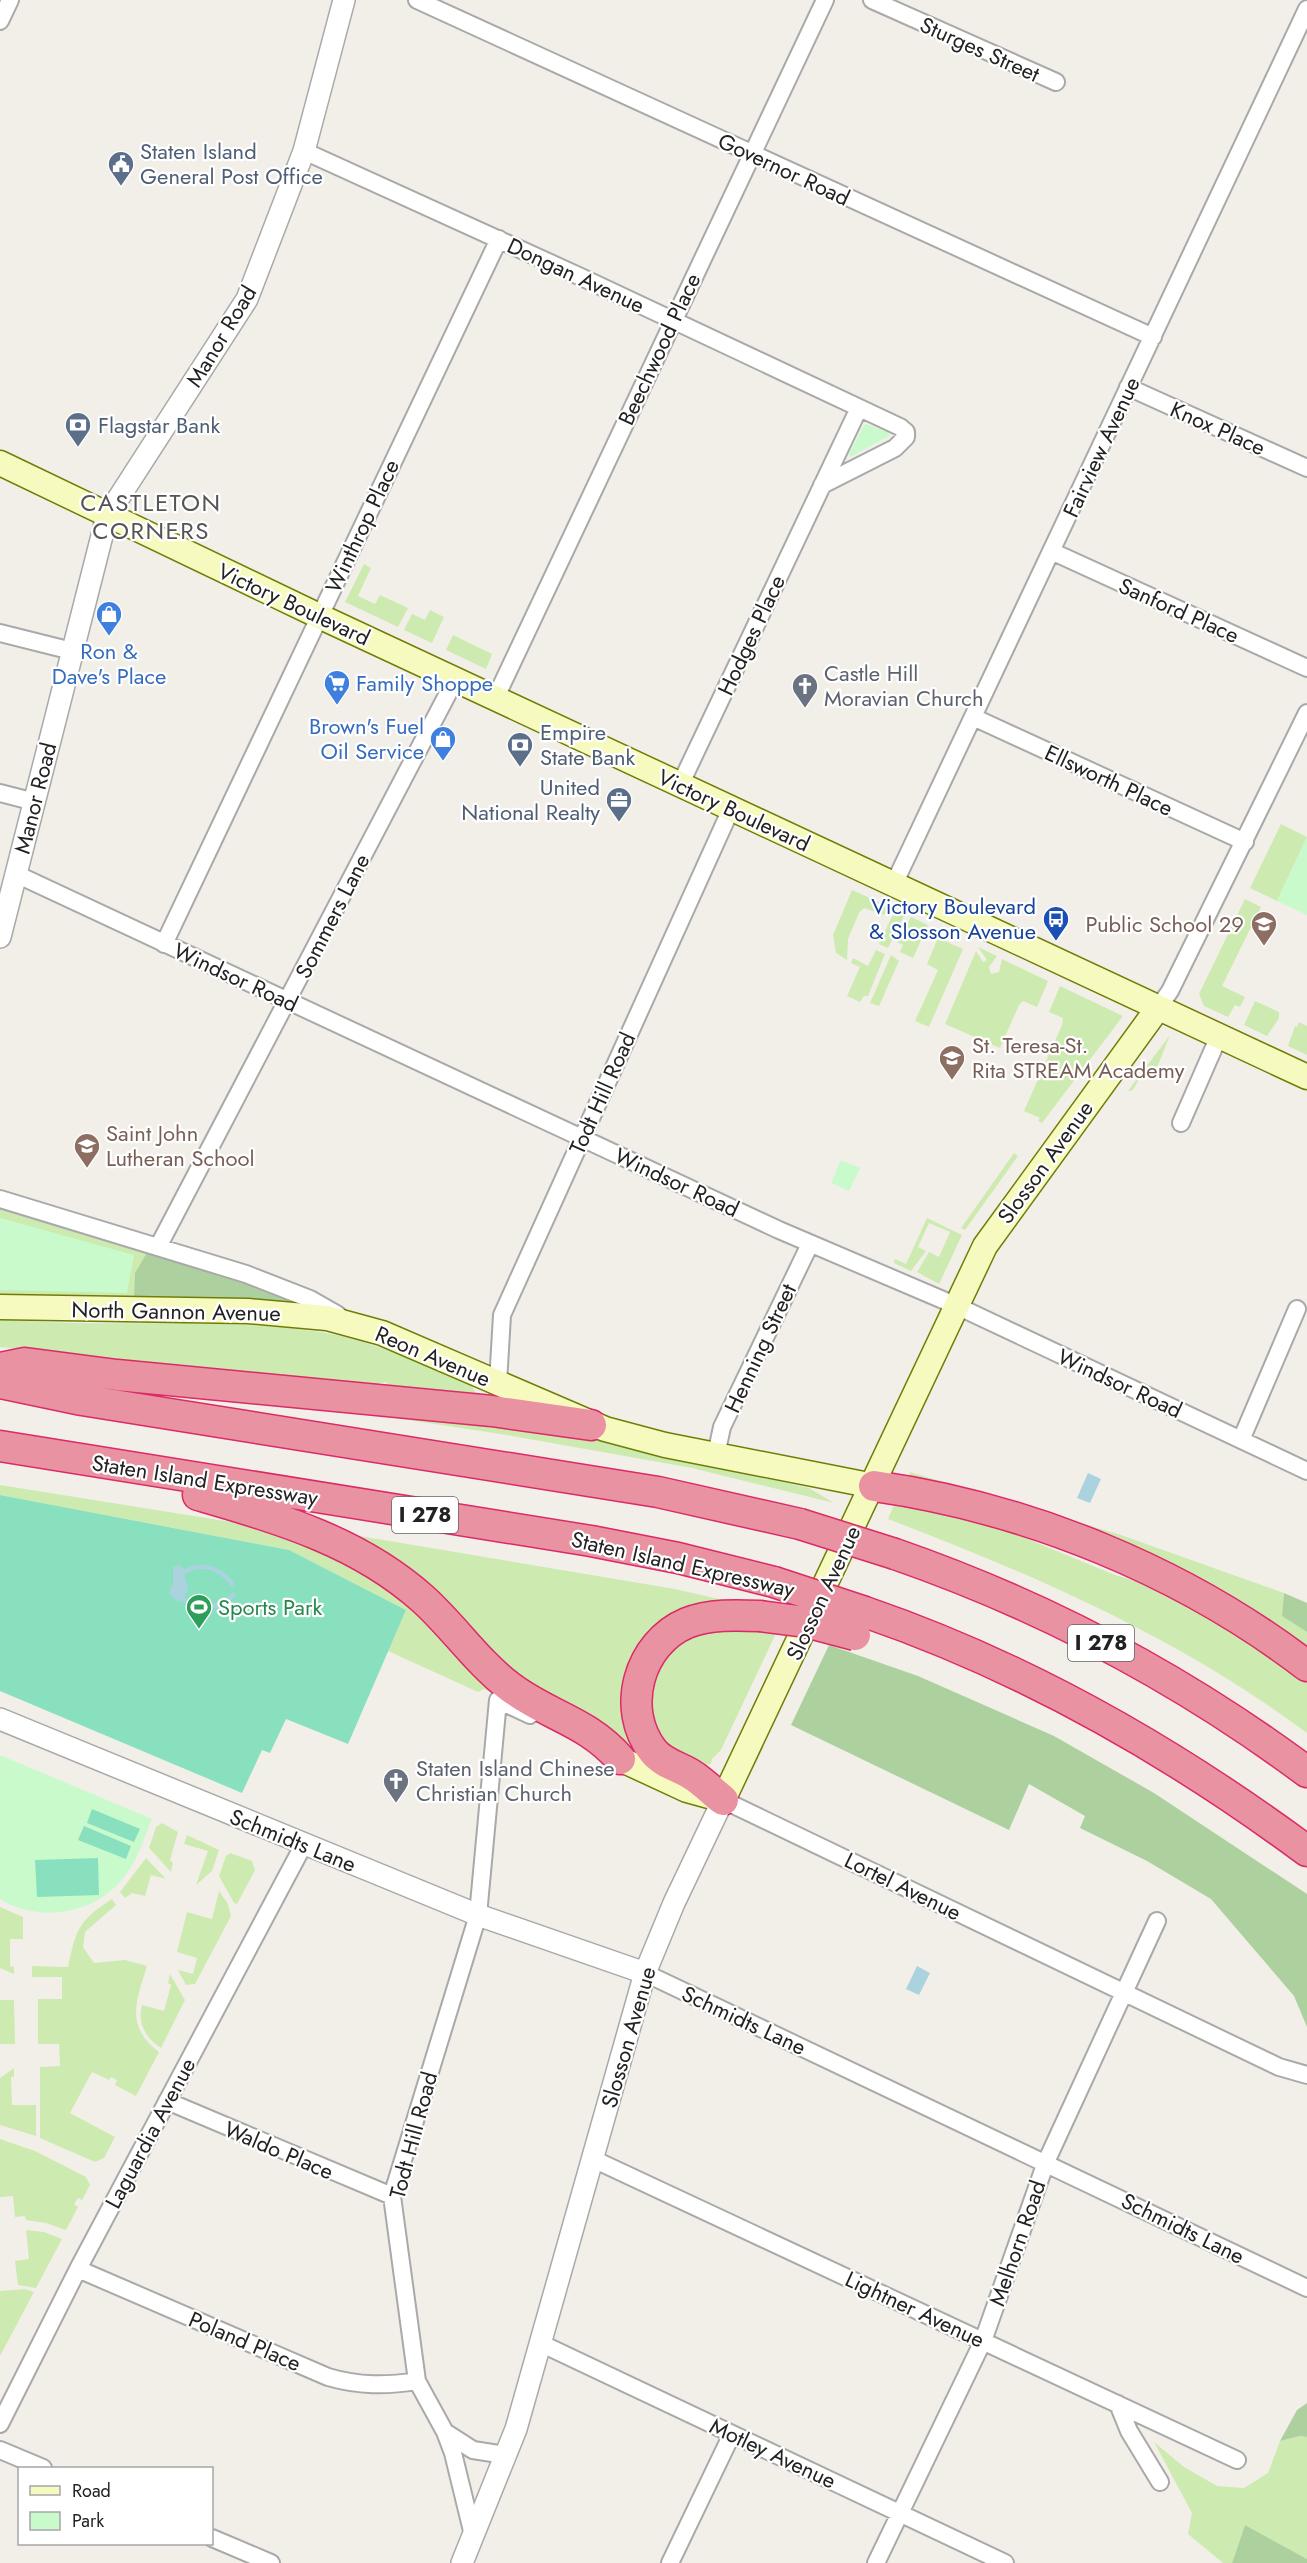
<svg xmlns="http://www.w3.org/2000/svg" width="1307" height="2563" font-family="Jost,sans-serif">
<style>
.grass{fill:#cdebb0}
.forest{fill:#add19e}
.park{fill:#c8facc}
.pitch{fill:#88e0be}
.water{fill:#aad3df}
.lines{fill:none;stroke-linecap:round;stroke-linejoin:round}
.stream{stroke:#aad3df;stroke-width:4.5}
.minor-casing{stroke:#a9a9a9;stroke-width:20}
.tertiary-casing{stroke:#a9a9a9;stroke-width:24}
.secondary-casing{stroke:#707d05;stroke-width:27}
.motorway-casing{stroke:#dc2a67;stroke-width:33}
.minor{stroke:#fff;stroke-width:16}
.tertiary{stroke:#fff;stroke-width:21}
.secondary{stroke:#f7fabf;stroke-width:24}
.motorway{stroke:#e892a2;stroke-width:30}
.motorway-bridge-casing{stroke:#dc2a67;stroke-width:33;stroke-linecap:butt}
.motorway-bridge{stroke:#e892a2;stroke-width:30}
.labels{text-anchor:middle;stroke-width:4.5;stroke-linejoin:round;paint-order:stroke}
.shield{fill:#fff;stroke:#646464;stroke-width:1.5}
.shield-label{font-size:21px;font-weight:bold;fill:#222}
.street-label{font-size:22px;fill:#222;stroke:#fff}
.service-label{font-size:22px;fill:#4e5e75;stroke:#fff;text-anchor:start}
.shop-label{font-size:22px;fill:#366cbe;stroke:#fff}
.worship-label{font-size:22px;fill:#5b616d;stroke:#fff;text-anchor:start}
.transit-label{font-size:22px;fill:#164399;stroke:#fff;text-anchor:end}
.education-label{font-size:22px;fill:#785e54;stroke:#fff;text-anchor:start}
.leisure-label{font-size:22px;fill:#27864d;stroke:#fff;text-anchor:start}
.neighbourhood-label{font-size:24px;letter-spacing:1.5px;fill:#555;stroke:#fff}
</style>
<rect width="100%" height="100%" fill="#f2efe9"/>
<path class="grass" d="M364,564L371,568L358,596L375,604L380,595L408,608L398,627L345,602Z
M430,610L444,617L432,643L404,630L412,614L425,620Z
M453,635L492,654L486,669L446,650Z
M1281,824L1307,837L1277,901L1250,888Z
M852,890L890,907L884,915L864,908L859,913L848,939L847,960L836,953L833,935Z
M1245,899L1261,907L1222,986L1245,997L1240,1007L1235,1005L1228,1017L1204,1006L1199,994Z
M895,910L905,914L888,948L879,944Z
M911,917L928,925L913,958L900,952L903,945L897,942Z
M938,938L963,949L929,1027L915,1021L938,970L927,964Z
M978,947L997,956L989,967L991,974L999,972L1002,959L1048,981L1037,1007L1023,1001L1019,1005L1000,1048L945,1024L976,951L983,962L987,960Z
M876,950L885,954L868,996H864L860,1002L847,996L860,967L851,963L853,958L868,966Z
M891,955L899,961L879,1006L870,1003Z
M1060,986L1123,1016L1042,1123L1038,1121L1040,1118L1024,1111L1062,1025L1063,1018L1049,1012Z
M1255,1001L1279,1012V1018L1267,1036L1244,1025Z
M1299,1022L1307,1026V1055L1288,1046L1295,1026L1297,1027Z
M1170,1035L1152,1080L1142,1074L1133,1090L1128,1091Z
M1014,1153L1018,1156L965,1230L961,1228Z
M0,1207L148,1251L134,1299L0,1296Z
M927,1218L962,1235L939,1284L917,1272L929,1252L939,1257L950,1232L929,1223L918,1247L926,1251L911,1271L894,1263L895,1259L906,1264Z
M0,1319C107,1329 214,1316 320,1332C372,1340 423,1365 471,1385L476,1393L471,1396L386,1388L387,1382L367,1386L0,1347Z
M276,1400L569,1433L809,1488L834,1503L692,1468L507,1435Z
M910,1472L1121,1535L1284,1593L1283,1616L1307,1632V1653L909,1478Z
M0,1485L250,1525L306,1542L362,1568L580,1736L484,1689L478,1692L388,1651L406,1610L289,1550L0,1495Z
M894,1505L919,1508L1006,1530L1115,1575L1178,1594L1307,1678V1733C1179,1638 1035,1575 888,1519Z
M342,1533L675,1589L723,1600V1605L660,1628L644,1762L627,1745L506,1675Z
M778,1629L721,1750L712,1759L711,1764L699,1766L656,1738L649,1690L661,1659L696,1631Z
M162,1823L178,1832L170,1860L173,1863L171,1872L149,1848L156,1827Z
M187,1835L219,1850L212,1871L196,1885L208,1851L184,1844Z
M230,1853L252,1861L255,1870L237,1904L234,1903L219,1876L226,1856Z
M146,1858L166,1879L151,1875L145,1896L132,1893L125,1898L120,1892Z
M219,1891L228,1904L231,1916L195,1984L186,1985L178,1970L193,1974L197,1958L177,1952L187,1912L212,1919Z
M112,1899L116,1905L85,1932L83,1947L94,1963L125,1960L147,1966C136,2002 125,2026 159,2052L136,2096L115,2085L117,2080L111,2077L109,2080L92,2072L70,2113L115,2137L104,2158L95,2162L40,2138V2067L60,2066L59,2044H38V1999H62V1977H32V1966L68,1967C76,1929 79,1920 112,1899Z
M0,1907L23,1917V1939H10V1966L14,1967V1974L0,1968Z
M170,1974L185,2000L161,2048C146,2038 137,2024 142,2005L164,2011L171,1985L168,1983Z
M0,2000H14L15,2044H0Z
M14,2068V2077H11L12,2105H36V2136L0,2125V2078Z
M0,2139L35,2151L86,2177L90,2185L82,2200L78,2198L74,2204L78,2207L66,2230L46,2223L26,2220L25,2216L15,2217L13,2196L0,2197Z
M26,2230L44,2232L62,2239L36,2288L18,2285L15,2261L29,2259Z
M25,2289L34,2292L0,2356V2291Z
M1300,2436L1307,2437V2559L1245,2525L1232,2563H1223L1188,2534L1192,2513L1154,2442L1184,2467L1217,2486L1244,2488L1268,2473L1280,2441Z"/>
<path class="forest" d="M148,1251L254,1283L288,1299L287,1304L134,1299L135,1273Z
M1284,1593L1307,1603V1632L1282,1616Z
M829,1645L918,1676L1054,1736L1154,1793L1307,1894V2027L1294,1996L1211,1899L1147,1861L1080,1828L1085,1816L1029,1784L1009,1830L791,1725Z
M1307,2403V2437L1300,2436L1280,2441L1297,2410Z
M1245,2525L1307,2559V2563H1232Z"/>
<path class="park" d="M865,424L888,432L889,436L850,457L849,454Z
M1307,837V915L1277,901Z
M841,1160L860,1168L849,1191L831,1183Z
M0,1218L134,1255L127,1293L0,1290Z
M0,1755L152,1819C145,1836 139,1855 129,1870C102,1913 42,1925 0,1899Z"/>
<path class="pitch" d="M0,1495L289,1550L406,1610L348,1744L286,1719L270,1753L262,1750L242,1793L0,1691Z
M92,1809L140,1829L134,1842L87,1823Z
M84,1826L131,1846L126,1859L78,1840Z
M98,1858L99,1895L37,1897L35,1860Z"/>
<path class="water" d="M1088,1473L1101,1479L1090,1503L1077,1498Z
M179,1565L183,1568L188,1589L182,1601H177L169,1594L173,1583V1567Z
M917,1966L930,1973L919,1995L906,1989Z"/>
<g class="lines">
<path class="stream" d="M184,1572C202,1561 220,1568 232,1584
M184,1600C199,1609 221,1610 233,1595"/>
<g class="minor-casing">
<path id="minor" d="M417,0L1153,337
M872,0L1056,82
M0,21L10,0
M304,151L581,277L900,427L906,432V437L895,448L822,485
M1128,387L1307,468
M1051,551L1307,668
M0,633L72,651
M495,699L825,0
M973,717L1245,842
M680,785L859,408
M0,793L35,802
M16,874L779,1230L957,1306L1307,1471
M894,884L1307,9
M164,944L499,239
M1158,1008L1170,991L1307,713
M1181,1123L1219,1036
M0,1199L246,1274L310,1299L338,1315
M158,1247L455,680
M498,1383L502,1315L731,809
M1241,1440L1297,1309
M716,1455L722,1427L810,1244
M723,1800L1279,2067L1307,2075
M645,1973L1307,2288
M167,2101L392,2196
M593,2159L1237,2460
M78,2269L328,2377C359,2386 386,2386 417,2381
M540,2343L1005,2563
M1118,2404L1129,2431L1160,2482
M0,2424L78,2269L304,1844
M445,2432L473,2450L505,2455
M0,2450L43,2468
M473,2535L453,2453L445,2432L417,2381L392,2196L478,1915L498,1700L530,1715
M212,2538L271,2563
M670,2563L732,2434
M876,2563L983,2341L1046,2162L1157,1921"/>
</g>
<g class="tertiary-casing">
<path id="tertiary" d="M0,937L107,516L247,299L304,151L344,0
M0,1719L478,1915L645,1973
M462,2563L516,2429L645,1973L674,1903L723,1800"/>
</g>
<g class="secondary-casing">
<path id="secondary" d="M0,463L319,616L1307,1077
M0,1307L248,1311L327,1318L382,1333L605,1429L665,1445L874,1486
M620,1759L687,1790L723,1800L985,1246L1158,1008"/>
</g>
<g class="motorway-casing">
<path id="motorway" d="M0,1368L25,1363L117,1375L492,1411L591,1425
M0,1383L82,1400L658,1492L800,1524
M0,1446L591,1541L678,1558L774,1582
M874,1486C1028,1508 1183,1571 1307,1666
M198,1495C280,1519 358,1541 423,1599C454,1627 477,1662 510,1687C548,1716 587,1721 620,1759
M895,1554C1042,1605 1182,1679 1307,1772
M865,1612C1025,1667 1172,1751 1307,1851
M723,1800C714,1793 705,1784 695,1777C682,1767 664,1765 653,1751C620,1709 639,1643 687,1623C710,1614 736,1615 760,1616"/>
</g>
<use href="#minor" class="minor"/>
<use href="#tertiary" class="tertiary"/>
<use href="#secondary" class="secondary"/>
<use href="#motorway" class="motorway"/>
<g class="motorway-bridge-casing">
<path id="motorway-bridge" d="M800,1524L895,1554
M774,1582L865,1612
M760,1616L806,1622L855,1635"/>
</g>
<use href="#motorway-bridge" class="motorway-bridge"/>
</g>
<defs>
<g id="civic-pin" transform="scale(1.35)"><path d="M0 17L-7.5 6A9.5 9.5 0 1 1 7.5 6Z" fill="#5c6f8a" stroke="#fff"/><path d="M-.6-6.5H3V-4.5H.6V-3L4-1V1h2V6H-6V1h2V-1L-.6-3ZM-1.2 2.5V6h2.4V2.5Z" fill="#fff"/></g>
<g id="bank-pin" transform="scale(1.35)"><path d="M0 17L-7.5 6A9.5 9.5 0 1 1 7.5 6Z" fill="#5c6f8a" stroke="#fff"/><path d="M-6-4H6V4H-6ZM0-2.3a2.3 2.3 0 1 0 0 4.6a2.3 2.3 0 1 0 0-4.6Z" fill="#fff"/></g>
<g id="shop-pin" transform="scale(1.35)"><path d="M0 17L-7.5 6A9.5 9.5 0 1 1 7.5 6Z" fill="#3f7fe0" stroke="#fff"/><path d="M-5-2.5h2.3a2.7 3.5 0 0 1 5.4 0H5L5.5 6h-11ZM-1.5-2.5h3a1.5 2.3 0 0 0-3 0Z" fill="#fff"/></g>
<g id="supermarket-pin" transform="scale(1.35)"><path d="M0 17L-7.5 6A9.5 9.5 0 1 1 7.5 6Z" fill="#3f7fe0" stroke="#fff"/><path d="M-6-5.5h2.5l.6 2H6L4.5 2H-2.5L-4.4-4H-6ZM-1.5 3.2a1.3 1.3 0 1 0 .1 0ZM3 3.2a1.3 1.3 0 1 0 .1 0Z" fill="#fff"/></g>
<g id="church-pin" transform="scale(1.35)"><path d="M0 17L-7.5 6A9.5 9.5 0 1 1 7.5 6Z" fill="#6b7280" stroke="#fff"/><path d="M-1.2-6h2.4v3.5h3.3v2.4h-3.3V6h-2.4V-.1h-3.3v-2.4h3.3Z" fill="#fff"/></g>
<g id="office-pin" transform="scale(1.35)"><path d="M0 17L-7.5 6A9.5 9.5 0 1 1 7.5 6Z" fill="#5c6f8a" stroke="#fff"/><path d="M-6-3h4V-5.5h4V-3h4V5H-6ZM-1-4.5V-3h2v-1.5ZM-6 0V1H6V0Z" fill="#fff"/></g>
<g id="bus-pin" transform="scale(1.35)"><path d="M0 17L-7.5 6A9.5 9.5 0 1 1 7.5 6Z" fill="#1a4fb4" stroke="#fff"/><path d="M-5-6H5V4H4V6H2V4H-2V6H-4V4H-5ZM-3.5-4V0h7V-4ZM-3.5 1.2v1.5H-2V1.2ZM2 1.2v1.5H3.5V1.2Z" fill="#fff"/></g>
<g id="school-pin" transform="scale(1.35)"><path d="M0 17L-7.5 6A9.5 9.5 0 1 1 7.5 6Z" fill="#8d6e63" stroke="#fff"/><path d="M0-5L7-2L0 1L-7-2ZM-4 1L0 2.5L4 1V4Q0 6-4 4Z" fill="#fff"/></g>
<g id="stadium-pin" transform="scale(1.35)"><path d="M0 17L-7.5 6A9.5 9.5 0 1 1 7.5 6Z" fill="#2e9e5b" stroke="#fff"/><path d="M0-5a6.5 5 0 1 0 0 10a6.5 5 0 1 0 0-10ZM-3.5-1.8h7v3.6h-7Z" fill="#fff"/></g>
</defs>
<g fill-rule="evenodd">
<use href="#civic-pin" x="121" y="164"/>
<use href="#bank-pin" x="78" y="425"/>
<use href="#shop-pin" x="109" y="614"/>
<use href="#supermarket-pin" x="337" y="683"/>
<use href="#church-pin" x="805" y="686"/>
<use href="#shop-pin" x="443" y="739"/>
<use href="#bank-pin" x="520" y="745"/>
<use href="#office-pin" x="619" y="800"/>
<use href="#bus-pin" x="1056" y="919"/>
<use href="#school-pin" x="1264" y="924"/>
<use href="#school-pin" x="952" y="1058"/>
<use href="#school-pin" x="87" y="1146"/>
<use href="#stadium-pin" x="199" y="1607"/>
<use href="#church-pin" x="396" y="1781"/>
</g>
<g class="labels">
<g class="shield">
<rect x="392" y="1497" width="66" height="36" rx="4.5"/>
<rect x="1068" y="1625" width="66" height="36" rx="4.5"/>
</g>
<g class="shield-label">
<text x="425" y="1522">I 278</text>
<text x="1101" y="1650">I 278</text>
</g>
<g class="street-label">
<text transform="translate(980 49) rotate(24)" y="8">Sturges Street</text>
<text transform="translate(784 169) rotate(25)" y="8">Governor Road</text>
<text transform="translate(576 275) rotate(25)" y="8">Dongan Avenue</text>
<text transform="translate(221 336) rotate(-59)" y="8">Manor Road</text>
<text transform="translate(659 349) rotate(-65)" y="8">Beechwood Place</text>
<text transform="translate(1218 428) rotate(24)" y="8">Knox Place</text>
<text transform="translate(1101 447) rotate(-65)" y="8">Fairview Avenue</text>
<text transform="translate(362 526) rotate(-65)" y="8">Winthrop Place</text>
<text transform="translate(294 604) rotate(25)" y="8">Victory Boulevard</text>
<text transform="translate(1179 610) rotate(24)" y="8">Sanford Place</text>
<text transform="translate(751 635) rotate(-65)" y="8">Hodges Place</text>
<text transform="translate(1109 780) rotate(25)" y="8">Ellsworth Place</text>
<text transform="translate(35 798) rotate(-76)" y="8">Manor Road</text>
<text transform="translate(734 810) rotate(25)" y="8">Victory Boulevard</text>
<text transform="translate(332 916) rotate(-63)" y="8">Sommers Lane</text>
<text transform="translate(236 977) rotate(25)" y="8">Windsor Road</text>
<text transform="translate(602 1093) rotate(-66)" y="8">Todt Hill Road</text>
<text transform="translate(1045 1162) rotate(-54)" y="8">Slosson Avenue</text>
<text transform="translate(677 1182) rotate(25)" y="8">Windsor Road</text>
<text transform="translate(176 1311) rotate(1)" y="8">North Gannon Avenue</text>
<text transform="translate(760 1348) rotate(-65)" y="8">Henning Street</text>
<text transform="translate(433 1356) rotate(23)" y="8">Reon Avenue</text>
<text transform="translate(1120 1383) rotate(25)" y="8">Windsor Road</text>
<text transform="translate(205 1480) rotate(9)" y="8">Staten Island Expressway</text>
<text transform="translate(683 1564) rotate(13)" y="8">Staten Island Expressway</text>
<text transform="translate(823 1593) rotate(-65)" y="8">Slosson Avenue</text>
<text transform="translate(293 1840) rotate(22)" y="8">Schmidts Lane</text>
<text transform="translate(903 1886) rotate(26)" y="8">Lortel Avenue</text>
<text transform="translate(744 2020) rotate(25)" y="8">Schmidts Lane</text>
<text transform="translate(628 2037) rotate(-74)" y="8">Slosson Avenue</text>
<text transform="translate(150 2133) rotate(-62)" y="8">Laguardia Avenue</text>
<text transform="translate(413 2135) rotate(-75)" y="8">Todt Hill Road</text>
<text transform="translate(279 2150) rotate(23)" y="8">Waldo Place</text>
<text transform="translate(1183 2228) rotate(26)" y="8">Schmidts Lane</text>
<text transform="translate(1017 2243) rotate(-71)" y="8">Melhorn Road</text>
<text transform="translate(915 2309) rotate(25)" y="8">Lightner Avenue</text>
<text transform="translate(245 2341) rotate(23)" y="8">Poland Place</text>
<text transform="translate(773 2453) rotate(25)" y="8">Motley Avenue</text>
</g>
<g class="service-label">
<text x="140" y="159">Staten Island<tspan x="140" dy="25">General Post Office</tspan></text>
<text x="98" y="433">Flagstar Bank</text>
<text x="540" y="740">Empire<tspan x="540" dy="25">State Bank</tspan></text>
<text x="600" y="795" text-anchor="end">United<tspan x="600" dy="25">National Realty</tspan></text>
</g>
<g class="shop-label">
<text x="109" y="659">Ron &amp;<tspan x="109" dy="25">Dave's Place</tspan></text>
<text x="356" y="691" text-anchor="start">Family Shoppe</text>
<text x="424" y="734" text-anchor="end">Brown's Fuel<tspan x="424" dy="25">Oil Service</tspan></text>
</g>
<g class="worship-label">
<text x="824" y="681">Castle Hill<tspan x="824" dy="25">Moravian Church</tspan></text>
<text x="416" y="1776">Staten Island Chinese<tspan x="416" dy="25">Christian Church</tspan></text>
</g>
<g class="transit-label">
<text x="1036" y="914">Victory Boulevard<tspan x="1036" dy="25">&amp; Slosson Avenue</tspan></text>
</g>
<g class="education-label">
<text x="1244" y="932" text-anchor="end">Public School 29</text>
<text x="972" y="1053">St. Teresa-St.<tspan x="972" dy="25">Rita STREAM Academy</tspan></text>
<text x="106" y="1141">Saint John<tspan x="106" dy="25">Lutheran School</tspan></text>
</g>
<g class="leisure-label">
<text x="218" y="1615">Sports Park</text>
</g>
<g class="neighbourhood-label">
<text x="151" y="511">CASTLETON<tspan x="151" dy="28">CORNERS</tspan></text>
</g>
</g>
<rect x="18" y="2467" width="195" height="78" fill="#ffffff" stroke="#a7a7a7" stroke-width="1.5"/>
<rect x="30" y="2486" width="30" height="9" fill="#f7fabf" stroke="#a7a7a7" stroke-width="1.5"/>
<text x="72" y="2497" font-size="18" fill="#222222">Road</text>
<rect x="30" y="2512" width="30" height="18" fill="#c8facc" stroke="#a7a7a7" stroke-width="1.5"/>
<text x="72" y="2527" font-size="18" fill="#222222">Park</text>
</svg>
